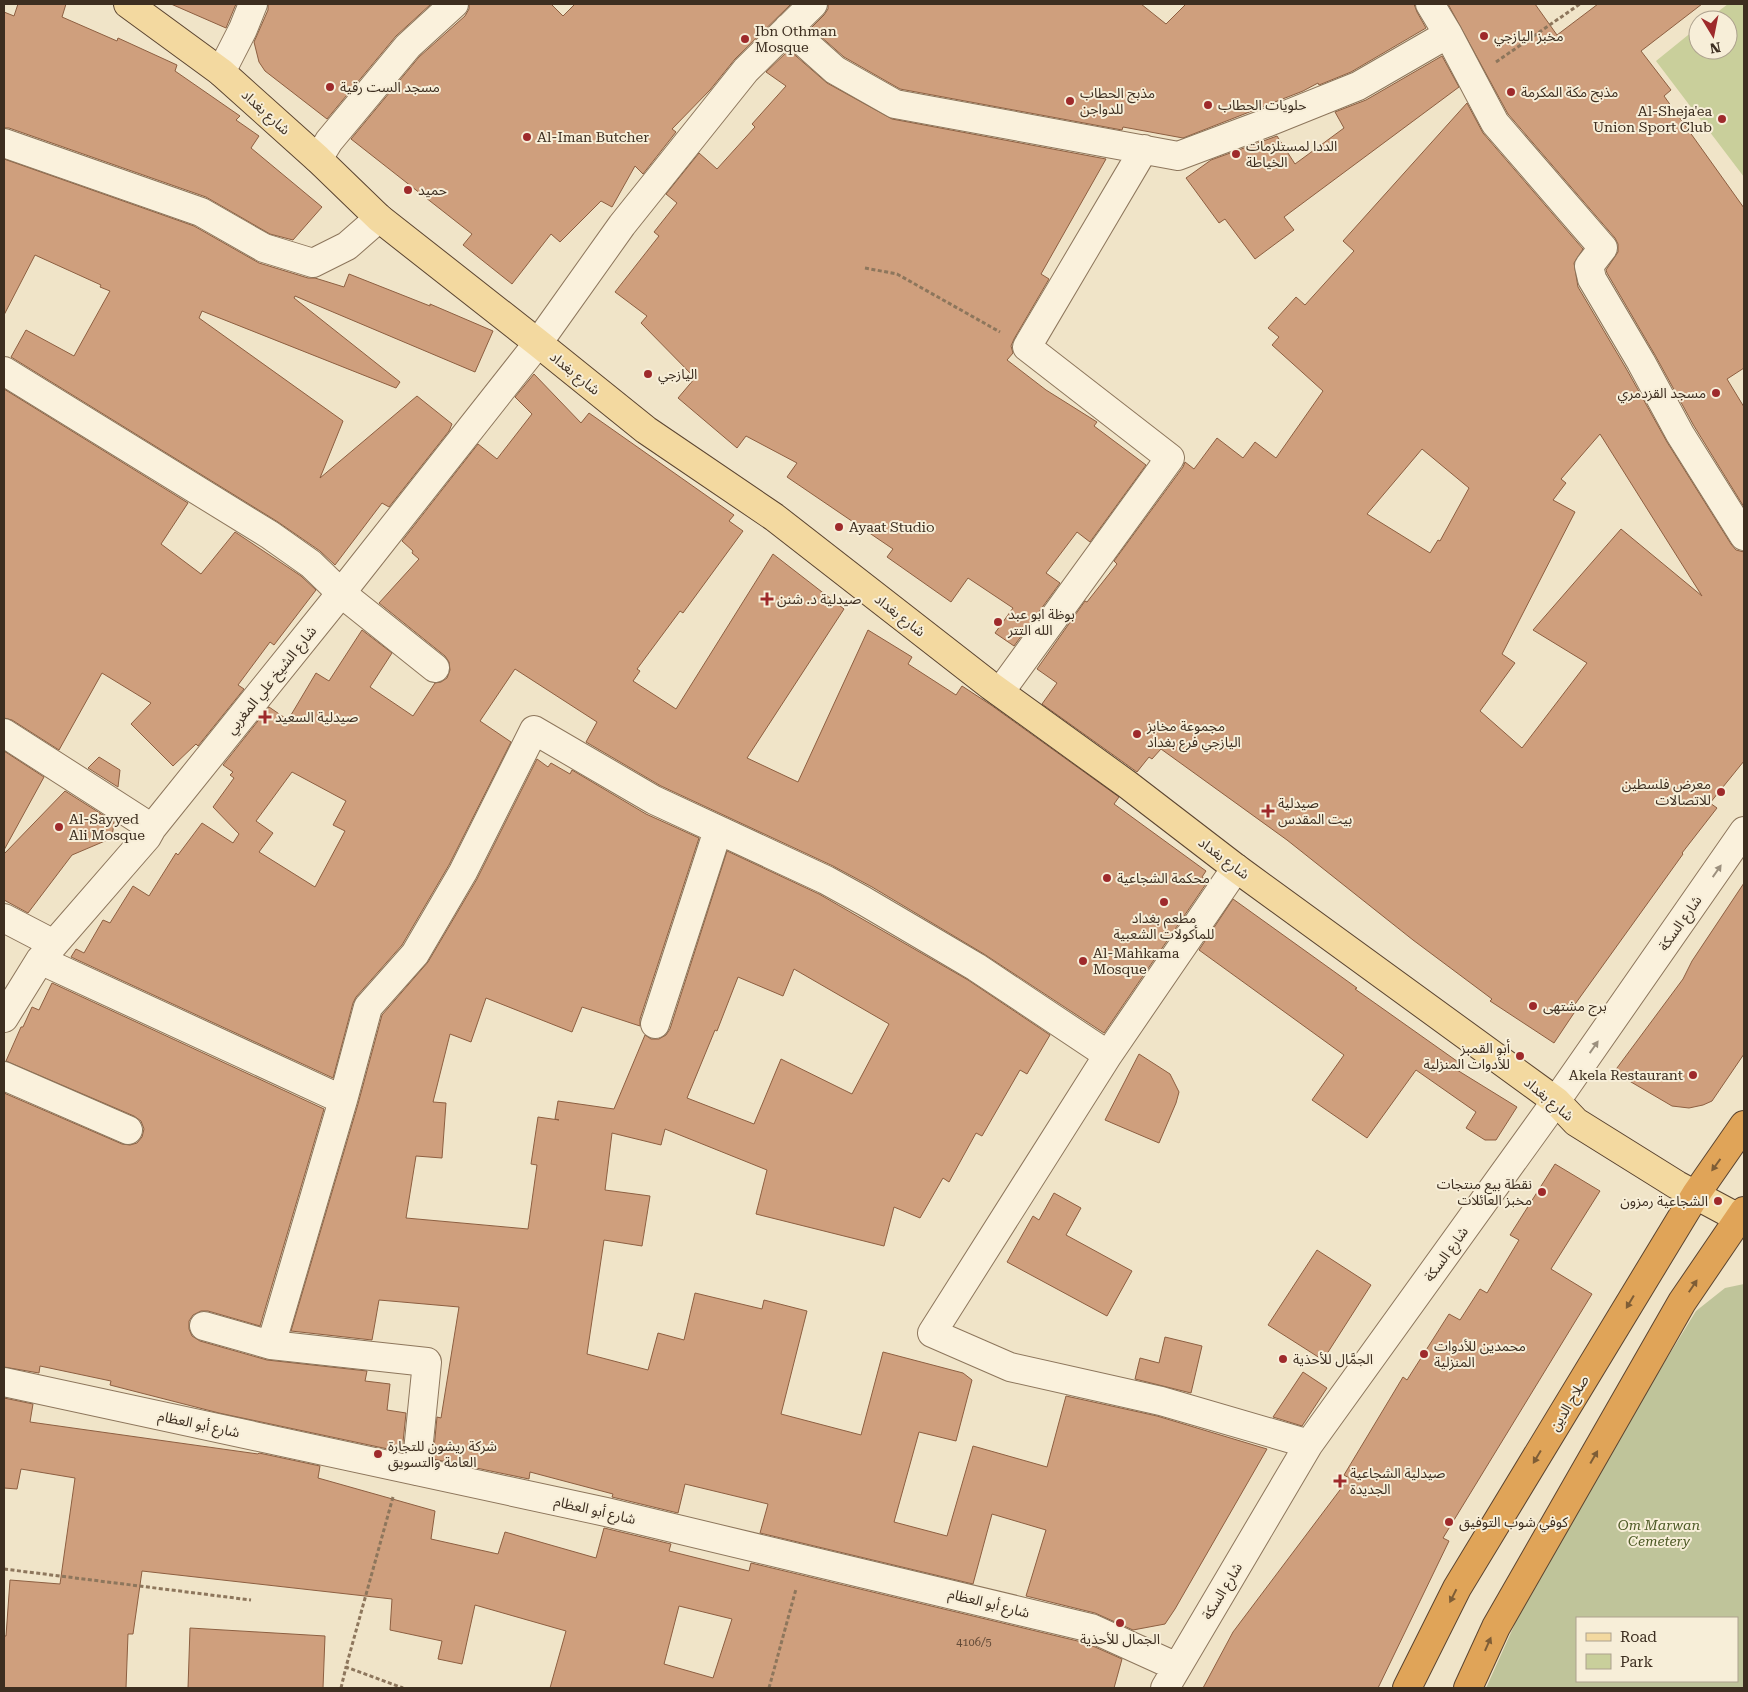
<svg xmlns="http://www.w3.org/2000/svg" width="1748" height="1692" font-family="'Roboto Serif','Noto Sans Arabic',serif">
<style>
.green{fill:#c9cf9b}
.cemetery{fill:#bfc49a;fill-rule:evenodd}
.building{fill:#cf9f7d;stroke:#8d5f41;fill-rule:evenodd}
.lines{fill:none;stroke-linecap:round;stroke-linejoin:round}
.minor-casing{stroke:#8d765c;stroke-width:30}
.major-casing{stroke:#5b4430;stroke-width:30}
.highway-casing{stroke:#5b4430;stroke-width:30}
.path{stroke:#8d765c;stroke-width:3;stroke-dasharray:4 2.5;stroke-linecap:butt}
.minor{stroke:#faf1dc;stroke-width:28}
.major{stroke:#f3d9a0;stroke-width:28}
.highway{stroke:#e0a458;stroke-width:28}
.oneway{fill:#9c907e}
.oneway2{fill:#7e5d36}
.poi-dot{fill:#9e2a2b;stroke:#f7eed8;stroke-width:2}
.labels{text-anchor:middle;stroke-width:4;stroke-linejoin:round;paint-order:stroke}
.number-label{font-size:11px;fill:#624a37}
.poi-label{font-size:14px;fill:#3d2e20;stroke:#f7eed8;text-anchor:start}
.street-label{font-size:14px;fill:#3d2e20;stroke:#f7eed8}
.park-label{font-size:14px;font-style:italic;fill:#4d5a26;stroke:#f7eed8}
</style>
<rect width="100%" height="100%" fill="#f0e4c8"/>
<path class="green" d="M1728,4H1744V177L1656,61L1698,27V50H1728V20H1707Z"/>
<path class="cemetery" d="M1744,1284V1688H1486L1546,1555L1696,1311L1725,1288ZM1577,1618H1737V1681H1577Z"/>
<path class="building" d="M18,4H66L62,17L117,41L118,38L177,65L175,71L240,116L236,120L259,136L251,148L322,207L293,240L270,234L206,197L9,128H4V12L14,16Z
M171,4H236L226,28Z
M268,4H431L396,36L327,119L265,71L259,62L254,42L268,10Z
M469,4H551L563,16L575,4H791L735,59L710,90L672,129L676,132L643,174L635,166L612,207L601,201L560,242L551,234L512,284L463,245L472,234L351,139L419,57L465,16L469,9Z
M828,4H1141L1166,24L1186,4H1414L1417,12L1426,28L1351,72L1319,85L1318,83L1303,91L1183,138L1123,127L1122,130L900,89L844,57L811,28L824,15L828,9Z
M1448,4H1535L1557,35L1598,4H1702L1641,51L1671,90L1664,96L1744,208V368L1727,379L1744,407V507L1694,426L1655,355L1607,273L1606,270L1618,252V244L1615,238L1508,114Z
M789,50L827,83L892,119L1106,159L1041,274L1049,279L1014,339L1011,346L1013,353L1007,360L1046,390L1097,422L1094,426L1146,465L1090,542L1077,532L1046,573L1060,583L1014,646L995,633L1013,608L968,578L951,602L887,557L893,549L787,477L797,463L746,436L737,448L678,398L695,378L641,323L647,316L615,292L659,236L654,232L677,203L666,194L699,153L717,169L755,127L752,124L786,86L766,72Z
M1442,56L1459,87L1284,217L1294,230L1255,259L1225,219L1219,223L1186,178L1211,160L1277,136L1295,164L1344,128L1335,112L1366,100Z
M1467,103L1483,133L1583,249L1574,263L1578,287L1627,370L1667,442L1731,544L1736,550L1744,552V761L1710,803L1717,808L1682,853L1683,854L1573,1007L1576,1010L1554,1043L1490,1001L1492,999L1413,940L1287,840L1161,749L1152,759L1149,757L1137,772L1042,704L1057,683L1037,669L1085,601L1087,602L1117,564L1114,561L1183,467L1185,462L1194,469L1217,438L1243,458L1255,442L1276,458L1323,391L1272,345L1279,337L1268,328L1296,297L1305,305L1354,251L1343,241ZM1600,434L1702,596L1621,529L1533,630L1587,663L1522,748L1480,711L1515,663L1502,654L1575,512L1553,500L1566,483L1561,479ZM1422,449L1469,488L1440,541L1438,540L1430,553L1367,514Z
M4,159L194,226L259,263L308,278H315L344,287L349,274L430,306V304L493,331L475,372L295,296L294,298L400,382L396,388L202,311L199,318L343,421L320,478L417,396L452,424L449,431L389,507L382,503L335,565L320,551L278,522L11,357L26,330L74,356L110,291L100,287L101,285L35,255L4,315Z
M534,374L581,423L589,413L734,515L729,521L743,531L683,613L680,611L637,669L640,671L633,681L676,709L773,554L844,609L747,758L798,782L868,630L912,657L908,664L956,695L962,686L991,705L1119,797L1114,804L1206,871L1202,877L1208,881L1104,1033L984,954L872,887L833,866L661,786L586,742L597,722L515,669L480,721L511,742L449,865L402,945L356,997L353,1003L333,1078L71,957L76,949L84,953L103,920L110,923L133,886L149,896L176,853L178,855L202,823L233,843L239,834L213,807L234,778L230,775L233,772L223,765L269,707L288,720L316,673L329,681L362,630L392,653L370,687L413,716L435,683L441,682L447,678L450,670L449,662L445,656L379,603L419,559L412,553L413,551L402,541L478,444L497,459L532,414L515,397ZM292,772L346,801L333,825L345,831L315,887L259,852L273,833L256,821Z
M4,389L188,503L161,544L201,574L235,532L301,576L316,590L274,645L270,642L238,685L244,689L198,746L196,744L173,766L131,724L151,703L102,673L59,750L12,720L4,718Z
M4,751L44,777L4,850Z
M99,757L120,770L118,787L88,768Z
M537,759L548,767L551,763L570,774L572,770L646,814L699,838L640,1019V1026L582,1007L572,1032L486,998L471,1042L450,1034L433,1102L446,1103L442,1158L416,1156L406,1218L528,1229L537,1165L531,1164L538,1117L559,1120L555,1119L558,1101L614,1109L645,1035L651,1039H659L666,1035L670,1029L727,851L819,894L968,980L1050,1035L1027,1074L1020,1070L982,1136L976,1133L949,1182L943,1178L920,1218L894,1207L884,1246L756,1214L767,1170L665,1129L661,1145L612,1133L605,1190L650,1196L642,1246L604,1240L587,1354L648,1370L658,1333L684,1340L695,1293L762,1309L764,1300L807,1311L781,1414L861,1435L883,1352L963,1373L972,1380L956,1441L919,1432L894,1522L947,1536L973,1446L1047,1467L1066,1396L1157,1416L1267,1449L1175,1609L1165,1624L1133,1630L1095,1613L1026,1596L1046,1530L992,1514L973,1584L760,1533L768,1504L685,1484L678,1513L612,1497L613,1494L530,1472L529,1479L433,1459L437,1417L441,1418L459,1307L379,1300L372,1340L291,1331L358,1104L382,1015L428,962L477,879ZM794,969L889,1024L852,1094L781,1059L754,1124L687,1098L715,1030L717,1031L738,977L783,996Z
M65,791L114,822L112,838L72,855L28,913L4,900V854Z
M1744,883V1054L1712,1101L1703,1105L1689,1108L1672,1106L1614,1072L1683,979L1692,961Z
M1233,899L1357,988L1355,989L1461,1064L1457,1070L1517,1107L1496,1140H1485L1466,1128L1476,1112L1416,1070L1367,1138L1312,1100L1344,1055L1199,950Z
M52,983L324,1109L260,1326L208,1311H201L193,1315L189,1321V1329L192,1336L200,1341L267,1360L367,1371L365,1381L390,1384L387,1410L406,1413L402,1452L219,1413L110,1385L111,1381L40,1366L39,1373L4,1367V1093L122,1144L130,1145L137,1143L142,1137L144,1129L141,1121L134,1116L6,1061L21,1027H23L32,1007L39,1010Z
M1139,1054L1170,1074L1179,1092L1176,1103L1159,1143L1105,1120Z
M1555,1164L1600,1191L1551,1269L1592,1294L1443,1538L1449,1541L1378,1688H1203L1233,1632L1349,1478L1344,1475L1403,1377L1407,1380L1449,1314L1460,1320L1480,1289L1487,1293L1519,1240L1510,1235Z
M1054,1193L1081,1208L1066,1235L1132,1271L1107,1316L1007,1262L1033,1216L1039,1220Z
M1317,1250L1371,1285L1323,1360L1268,1325Z
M1165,1337L1202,1346L1191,1393L1135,1379L1140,1358L1159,1363Z
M1303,1372L1327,1388L1302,1426L1273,1417Z
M4,1398L33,1404L30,1422L258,1454L259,1453L320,1466L318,1478L435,1511L431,1539L498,1554L505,1532L596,1558L604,1528L671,1544L669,1551L749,1571L751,1563L1086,1643L1122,1659L1114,1688H550L566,1631L475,1605L462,1664L438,1659L442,1641L390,1630L392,1599L142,1571L133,1634H128L126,1688H4V1636H6L10,1580L60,1584L75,1478L21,1469L17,1489L4,1488ZM679,1606L732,1619L713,1678L664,1664Z
M190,1628L325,1636L323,1688H188Z"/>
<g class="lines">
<g class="minor-casing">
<path id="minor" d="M1430,4L1448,34L1495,123L1603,248L1589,266L1592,279L1641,362L1680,434L1744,536
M788,28L835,70L895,104L1178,156L1266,123L1358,86L1448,34
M221,72L243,29L253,4
M4,143L201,212L264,248L313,263L347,246L379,218
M318,159L329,141L408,46L454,4
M4,371L270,535L311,564L341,593L435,668
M1000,692L1170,458L1027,347L1144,149
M4,733L152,828
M1236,868L1108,1055L932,1333L1010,1367L1161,1401L1309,1444
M4,918L54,944
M40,960L343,1100
M4,1018L40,960L54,944L147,837L152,828L341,593L538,343L622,225L746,70L813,4
M655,1024L718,830
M4,1076L128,1130
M204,1326L271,1345L427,1362L416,1471
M271,1345L343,1100L368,1007L415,954L463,872L534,730L654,800L826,880L864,901L976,967L1108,1055
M4,1382L606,1512L1091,1628L1177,1667
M1165,1688L1309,1444L1556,1101L1744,831"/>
</g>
<g class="major-casing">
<path id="major" d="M128,4L221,72L318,159L379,218L538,343L646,430L774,517L991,686L1128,785L1236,868L1556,1101L1576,1122L1677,1185L1744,1221"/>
</g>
<g class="highway-casing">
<path id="highway" d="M1407,1688L1457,1588L1696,1194L1744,1125
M1468,1688L1496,1627L1682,1302L1744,1211"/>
</g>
<path class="path" d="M1496,62L1580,4
M865,268L897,274L1000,332
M393,1497L346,1667L403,1688
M4,1569L251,1600
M341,1688L346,1667
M769,1688L796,1589"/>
<use href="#minor" class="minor"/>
<use href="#major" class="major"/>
<use href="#highway" class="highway"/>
</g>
<defs><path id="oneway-solid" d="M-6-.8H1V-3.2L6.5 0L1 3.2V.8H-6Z" transform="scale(1.25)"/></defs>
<g class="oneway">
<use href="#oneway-solid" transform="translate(1717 871) rotate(-55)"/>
<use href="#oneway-solid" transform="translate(1594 1047) rotate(-55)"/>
</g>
<g class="oneway2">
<use href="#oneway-solid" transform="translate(1716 1165) rotate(126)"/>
<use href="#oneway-solid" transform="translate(1693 1286) rotate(-56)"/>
<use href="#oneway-solid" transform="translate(1630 1302) rotate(121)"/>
<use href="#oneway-solid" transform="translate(1537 1457) rotate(121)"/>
<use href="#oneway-solid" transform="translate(1594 1457) rotate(-60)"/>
<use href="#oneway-solid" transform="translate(1453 1596) rotate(117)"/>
<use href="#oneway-solid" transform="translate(1488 1644) rotate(-66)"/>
</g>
<g class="poi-dot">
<circle cx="1484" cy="36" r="5"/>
<circle cx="745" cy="39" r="5"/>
<circle cx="330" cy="87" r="5"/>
<circle cx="1511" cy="92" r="5"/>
<circle cx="1070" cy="101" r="5"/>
<circle cx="1208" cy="105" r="5"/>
<circle cx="1722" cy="119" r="5"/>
<circle cx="527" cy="137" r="5"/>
<circle cx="1236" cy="154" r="5"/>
<circle cx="408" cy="190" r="5"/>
<circle cx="648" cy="374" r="5"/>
<circle cx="1716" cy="393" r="5"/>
<circle cx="839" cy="527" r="5"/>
<path d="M764.5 591.5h5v5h5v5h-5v5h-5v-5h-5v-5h5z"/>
<circle cx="998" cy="622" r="5"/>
<path d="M262.5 709.5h5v5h5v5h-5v5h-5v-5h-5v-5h5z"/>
<circle cx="1137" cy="734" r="5"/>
<circle cx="1721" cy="792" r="5"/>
<path d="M1265.5 803.5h5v5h5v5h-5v5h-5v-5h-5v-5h5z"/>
<circle cx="59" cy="827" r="5"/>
<circle cx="1107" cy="878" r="5"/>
<circle cx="1164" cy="902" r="5"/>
<circle cx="1083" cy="961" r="5"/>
<circle cx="1533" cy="1006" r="5"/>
<circle cx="1520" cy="1056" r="5"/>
<circle cx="1693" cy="1075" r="5"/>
<circle cx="1542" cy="1192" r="5"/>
<circle cx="1718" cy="1201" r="5"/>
<circle cx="1424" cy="1354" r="5"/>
<circle cx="1283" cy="1359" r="5"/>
<circle cx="378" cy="1454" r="5"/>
<path d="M1337.5 1473.5h5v5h5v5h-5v5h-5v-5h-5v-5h5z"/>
<circle cx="1449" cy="1522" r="5"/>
<circle cx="1120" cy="1623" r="5"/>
</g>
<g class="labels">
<g class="number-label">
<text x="974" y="1646">4106/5</text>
</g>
<g class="poi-label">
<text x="755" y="36">Ibn Othman<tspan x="755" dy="16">Mosque</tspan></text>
<text x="1494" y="41">مخبز اليازجي</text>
<text x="340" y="92">مسجد الست رقية</text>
<text x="1521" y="97">مذبح مكة المكرمة</text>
<text x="1080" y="98">مذبح الحطاب<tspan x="1080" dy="16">للدواجن</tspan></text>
<text x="1218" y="110">حلويات الحطاب</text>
<text x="1712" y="116" text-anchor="end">Al-Sheja'ea<tspan x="1712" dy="16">Union Sport Club</tspan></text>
<text x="537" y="142">Al-Iman Butcher</text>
<text x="1246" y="151">الددا لمستلزمات<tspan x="1246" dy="16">الخياطة</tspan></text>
<text x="418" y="195">حميد</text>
<text x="658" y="379">اليازجي</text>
<text x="1706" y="398" text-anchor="end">مسجد القزدمري</text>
<text x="849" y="532">Ayaat Studio</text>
<text x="777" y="604">صيدلية د. شنن</text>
<text x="1008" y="619">بوظة ابو عبد<tspan x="1008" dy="16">الله التتر</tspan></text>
<text x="275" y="722">صيدلية السعيد</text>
<text x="1147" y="731">مجموعة مخابز<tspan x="1147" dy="16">اليازجي فرع بغداد</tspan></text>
<text x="1711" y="789" text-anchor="end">معرض فلسطين<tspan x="1711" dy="16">للاتصالات</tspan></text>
<text x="1278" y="808">صيدلية<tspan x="1278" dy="16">بيت المقدس</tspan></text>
<text x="69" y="824">Al-Sayyed<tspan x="69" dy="16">Ali Mosque</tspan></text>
<text x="1117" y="883">محكمة الشجاعية</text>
<text x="1164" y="923" text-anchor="middle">مطعم بغداد<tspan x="1164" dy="16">للمأكولات الشعبية</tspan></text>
<text x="1093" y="958">Al-Mahkama<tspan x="1093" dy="16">Mosque</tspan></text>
<text x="1543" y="1011">برج مشتهى</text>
<text x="1510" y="1053" text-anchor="end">أبو القمبز<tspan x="1510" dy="16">للأدوات المنزلية</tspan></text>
<text x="1683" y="1080" text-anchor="end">Akela Restaurant</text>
<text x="1532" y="1189" text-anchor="end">نقطة بيع منتجات<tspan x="1532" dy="16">مخبز العائلات</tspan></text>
<text x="1708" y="1206" text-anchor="end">الشجاعية رمزون</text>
<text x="1434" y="1351">محمدين للأدوات<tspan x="1434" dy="16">المنزلية</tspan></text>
<text x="1293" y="1364">الجمَّال للأحذية</text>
<text x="388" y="1451">شركة ريشون للتجارة<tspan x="388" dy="16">العامة والتسويق</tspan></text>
<text x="1350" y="1478">صيدلية الشجاعية<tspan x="1350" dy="16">الجديدة</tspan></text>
<text x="1459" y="1527">كوفي شوب التوفيق</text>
<text x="1120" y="1644" text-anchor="middle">الجمال للأحذية</text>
</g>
<g class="street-label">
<text transform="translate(266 112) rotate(42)" y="5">شارع بغداد</text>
<text transform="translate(575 373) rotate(39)" y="5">شارع بغداد</text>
<text transform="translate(900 615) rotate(38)" y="5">شارع بغداد</text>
<text transform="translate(271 680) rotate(-51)" y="5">شارع الشيخ علي المغربي</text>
<text transform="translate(1224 858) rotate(37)" y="5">شارع بغداد</text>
<text transform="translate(1680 923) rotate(-55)" y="5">شارع السكة</text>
<text transform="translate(1549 1099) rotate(40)" y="5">شارع بغداد</text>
<text transform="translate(1446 1254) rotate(-54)" y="5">شارع السكة</text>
<text transform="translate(1569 1403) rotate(-59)" y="5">صلاح الدين</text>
<text transform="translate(199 1424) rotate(12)" y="5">شارع أبو العظام</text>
<text transform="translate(595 1510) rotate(13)" y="5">شارع أبو العظام</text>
<text transform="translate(1222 1591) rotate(-59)" y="5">شارع السكة</text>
<text transform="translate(989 1603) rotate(14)" y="5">شارع أبو العظام</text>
</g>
<g class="park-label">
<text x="1659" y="1530">Om Marwan<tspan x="1659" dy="16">Cemetery</tspan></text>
</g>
</g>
<rect width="1748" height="1692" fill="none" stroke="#3d2e20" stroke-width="10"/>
<rect x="1576" y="1617" width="162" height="65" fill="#f7eed8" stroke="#ada18e"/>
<rect x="1586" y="1633" width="25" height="8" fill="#f3d9a0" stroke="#ada18e"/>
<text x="1620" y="1642" font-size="15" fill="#3d2e20">Road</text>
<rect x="1586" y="1654" width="25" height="15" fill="#c9cf9b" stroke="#ada18e"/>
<text x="1620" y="1667" font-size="15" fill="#3d2e20">Park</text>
<g transform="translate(1713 35) rotate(170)"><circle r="24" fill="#f7eed8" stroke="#ada18e"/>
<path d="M0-4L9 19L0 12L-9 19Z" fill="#9e2a2b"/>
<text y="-8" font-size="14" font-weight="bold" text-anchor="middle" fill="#3d2e20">N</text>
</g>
</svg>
